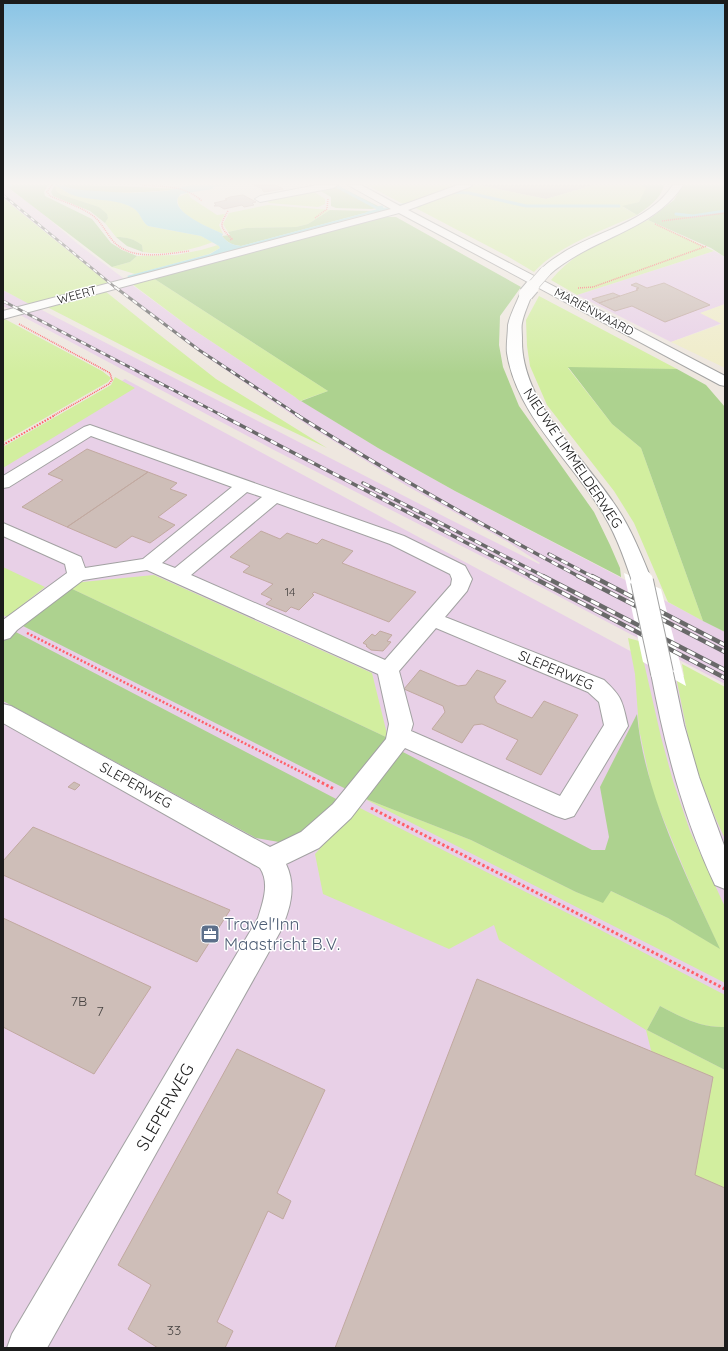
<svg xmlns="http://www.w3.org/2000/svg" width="728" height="1351" font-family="Quicksand,sans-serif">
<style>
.industrial{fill:#e8d0e7}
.construction{fill:#c3bfaa}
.farmland{fill:#efecc8}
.grass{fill:#d2ee9f}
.forest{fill:#add28f}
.water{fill:#9adce1}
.pier{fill:#fff}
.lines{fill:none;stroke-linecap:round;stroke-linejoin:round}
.stream{stroke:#9adce1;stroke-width:3}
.building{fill:#cebeb8;stroke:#c1a9a0}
.minor-casing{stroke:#a2a2a2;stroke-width:2}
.path-far3{stroke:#ff5f68;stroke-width:1.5;stroke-dasharray:1 1;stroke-linecap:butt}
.path-far2{stroke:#ff5f68;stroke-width:2;stroke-dasharray:1.5 1.5;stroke-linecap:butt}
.path-far1{stroke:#ff5f68;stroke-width:2.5;stroke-dasharray:2 2;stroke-linecap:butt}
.path{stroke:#ff5f68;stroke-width:3;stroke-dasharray:2.5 2.5;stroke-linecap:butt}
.minor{fill:#fff;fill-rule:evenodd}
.rail-far3-casing{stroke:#696969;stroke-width:2.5}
.rail-far2-casing{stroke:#696969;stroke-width:3}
.rail-far1-casing{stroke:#696969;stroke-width:3.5}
.rail-casing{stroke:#696969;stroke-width:4.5}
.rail-far3{stroke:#fff;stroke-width:1.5;stroke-dasharray:4.5;stroke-linecap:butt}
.rail-far2{stroke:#fff;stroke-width:2;stroke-dasharray:5.5;stroke-linecap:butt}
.rail-far1{stroke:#fff;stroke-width:2.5;stroke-dasharray:7;stroke-linecap:butt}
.rail{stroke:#fff;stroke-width:3;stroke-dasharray:9;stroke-linecap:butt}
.minor-bridge-far2-casing{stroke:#a2a2a2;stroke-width:12;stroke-linecap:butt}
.minor-bridge-far1-casing{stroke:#a2a2a2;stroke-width:16;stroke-linecap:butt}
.minor-bridge-casing{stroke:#a2a2a2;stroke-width:24;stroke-linecap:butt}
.minor-bridge-far2{stroke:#fff;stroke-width:11}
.minor-bridge-far1{stroke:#fff;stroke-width:14}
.minor-bridge{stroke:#fff;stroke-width:22}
.labels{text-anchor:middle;stroke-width:3;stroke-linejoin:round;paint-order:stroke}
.far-street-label{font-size:12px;fill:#1b1b1b;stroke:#fff}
.number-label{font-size:12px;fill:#484442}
.street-label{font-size:14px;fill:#1b1b1b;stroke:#fff}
.near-number-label{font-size:14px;fill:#484442}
.near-service-label{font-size:17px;fill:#4e5e75;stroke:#fff;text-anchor:start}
.near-street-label{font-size:17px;fill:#1b1b1b;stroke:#fff}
</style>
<rect width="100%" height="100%" fill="#eee7df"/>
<path class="industrial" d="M3,185H5L43,214L78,244L143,293L188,326L295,397L378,448L455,491L725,632V684L522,577L274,450L3,306V290L449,519L539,564L540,563L508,542L407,486L309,426L202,354L134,303L3,198Z
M714,251L725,257V304L701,313L722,323L671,342L577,295Z
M125,379L725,702V1348H3V453Z"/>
<path class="construction" d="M478,185H594L546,199Z"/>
<path class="farmland" d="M725,304V368L671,342L722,324L700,313Z"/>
<path class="grass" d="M55,185C61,188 66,193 72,194C91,199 115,197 133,208C141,212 141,221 148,226L201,236L213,242C192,250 166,256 143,252L142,245C134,239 126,237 116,237L105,223L108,217L99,207L62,196L57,192Z
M367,185H478L546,199L594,185H641L647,188L639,202L623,207L637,215C606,229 557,246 534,272L507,256L406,203L403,204Z
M313,191L325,199V204L318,207L269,203L266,199Z
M188,193L191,198L217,215L225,214L219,225L223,234C210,227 174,216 178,197Z
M3,198L108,283L105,286L31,305L3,290Z
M268,205L330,210L308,224L296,227L246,228L228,232L223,224L229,213Z
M648,220L714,251L577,295L551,280C575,250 614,235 648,220Z
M218,245L220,248L209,254L135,274L112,267L130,262L137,256L176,255L201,250Z
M153,278L328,391L300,401L295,397L188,326L132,284Z
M105,291L156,332L216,379L327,448L266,419L47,307Z
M539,296L677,369L568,368L612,424L641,448L703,621L668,602L634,523L614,491L547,405L530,366L527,346L526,320Z
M3,318L102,371L111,378L108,382L3,442Z
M115,377L135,388L3,468V447L111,385Z
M3,567L45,587L7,617L3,615Z
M154,575L372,673L388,738L68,587L72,583Z
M628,638L639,641L661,737L673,781L690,831L725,907V983L361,797L471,840L576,892L603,902L611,891L668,918L719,948L689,881L653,794L639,729L635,674Z
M682,664L725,687V839L715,817L693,761L676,677L684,676Z
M358,807L589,924L725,995V1027C701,1028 681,1017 660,1006L647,1030L725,1070V1235L684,1183L646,1030L499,940L494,925L449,949L323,894L315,854Z"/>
<path class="forest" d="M5,185H48L44,192L45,196L92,219L111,243L122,250L137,256L130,262L112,267Z
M55,185L57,192L62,195L99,207L107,214L108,218L105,223L90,211L53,196L51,192Z
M63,185L121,186L177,189C155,192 80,197 63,185Z
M641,185H664C661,199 648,207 637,215L622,206L639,202L646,188Z
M683,185H725V257L711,248L648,220L674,200Z
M338,186L380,207L372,209L336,208L331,206V197L319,190Z
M330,210L372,211L241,246C232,245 228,243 222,236L230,235L228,232L246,228L296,227L308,224Z
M383,217H396L521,287L500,316L499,345L503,367L519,406L594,512L610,545L620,568L621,577L455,491L378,448L301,401L328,391L153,278Z
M116,237C127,237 134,239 142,245L143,252L127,246Z
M568,367L677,369L706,385L725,407V632L703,621L641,448L612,424Z
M68,587L388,738L350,791L19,624Z
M12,630L342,802L301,833L279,842L256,838L3,701V639Z
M637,714C644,793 687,877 720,949L668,918L611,891L603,903L576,892L471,840L361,797L401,751L592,850H605L609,837L600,787Z
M660,1006C681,1017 701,1028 725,1027V1070L647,1030Z"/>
<path class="water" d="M54,185H63L66,187L81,190L129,193L166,191L192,185H230L215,186L212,189L181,194C163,210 213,229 223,234L222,236C228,243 232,245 241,246L372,211L375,212L130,278L127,276L210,254L220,248L219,246L201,236L148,226C141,221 141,213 133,208C114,197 89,202 70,194C64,191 60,187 54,185Z"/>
<path class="pier" d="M624,573L661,589L686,686L643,662Z"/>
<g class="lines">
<path class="stream" d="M5,185H11
M334,185L377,208L382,207
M450,192L469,193L526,206H619
M368,213L408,204
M676,214L693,216L725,211"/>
</g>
<path class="building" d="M254,185H276L283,189L264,192L262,190L263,189Z
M243,195L256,202L252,203L254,205L244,207L242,205L224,209L219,206H214L216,204L214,203L227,200L225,199L230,197Z
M636,283L647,288L664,283L710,305L665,322L632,306L615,311L599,303L638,290L636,289L639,288L631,285Z
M613,293L620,296L599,303L592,299Z
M87,449L148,472L67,527L22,507L63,480L48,474Z
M148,472L177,483L170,489L187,495L158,517L175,525L150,543L132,536L116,548L67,527Z
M261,531L280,539L287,533L317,544L322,539L353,551L342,563L416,592L389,622L314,592L312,594L314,595L299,610L291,607L286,612L266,604L272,599L261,594L273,584L243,572L250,566L230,557Z
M380,631L392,635L387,641L391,642L383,651L371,650L366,646L367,645L363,643L372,634L375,636Z
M420,670L458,686L466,685L477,670L506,681L494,697L497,703L532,718L544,701L578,715L541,775L506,759L518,740L482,724L474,725L462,743L432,729L445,712L443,706L404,689Z
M74,782L80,785L75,790L68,787Z
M33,827L230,910L197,962L3,875V861Z
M3,918L151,987L94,1074L3,1027Z
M477,979L713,1077L695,1175L725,1188V1348H335Z
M237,1049L325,1090L277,1193L291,1201L283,1219L268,1211L217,1322L233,1331L225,1348H158L128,1329L151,1285L118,1265Z"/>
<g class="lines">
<g class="minor-casing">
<path id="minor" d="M317,185H338L333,188L260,202L255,199L260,196Z
M348,185H361L400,206L458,185H472L470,187L408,210L725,376V386L720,385L399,213L3,319V311L391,209Z
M673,185H683C654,231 590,238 549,275H541L539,272C544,265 553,259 561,254C596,231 648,223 673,185Z
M526,290L530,291L532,294C529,303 524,313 522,323C521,327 522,333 522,338C520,400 580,453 613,502C630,526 641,554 652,581L649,585L642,587L635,585L632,581C623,554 613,527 597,504C566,456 516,412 507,353C506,345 508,334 508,325C510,315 516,304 520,294L522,291Z
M90,425L404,536L465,566L472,579L467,591L445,617L604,680C623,698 622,701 628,726L574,816L565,819L556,816L405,748L351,818L319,848L286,864C297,887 290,910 280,932L47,1348H7L12,1334L258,918C263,902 270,883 260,868L3,723V704L11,706L270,847L301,832L333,804L386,739L389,724L378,674L147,570L83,580L17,630L10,638L3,640V620L67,573L65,564L3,536V523L81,557L85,568L143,559L232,487L91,436L9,487L3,488V476L84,427ZM247,492L262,497L175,568L162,563ZM277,503L390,544L450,574L452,579L451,585L385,660L191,575ZM436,628L588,692L599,702L604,725L560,796L411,731L413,724L399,671Z
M662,665L670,668L673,673L684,725L699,777L725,848V889L715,885C683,817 665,747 651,673L654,668Z"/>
</g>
<path class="path-far3" d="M52,185L47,192L50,196C64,202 79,206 92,215C103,223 106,234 115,243C134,261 166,254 189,251
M142,185C165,187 184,185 202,201
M228,211C219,226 220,227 232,239L230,240
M315,218L327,209L328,199
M662,221L725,213
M655,224L704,247
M578,288L593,287L707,246
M19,324L110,373L112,380L109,384L53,416"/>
<path class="path-far2" d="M3,445L55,415"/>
<path class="path-far1" d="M27,633L315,779"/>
<path class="path" d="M313,778L334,789
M371,808L725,989"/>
<use href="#minor" class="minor"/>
<g class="rail-far3-casing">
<path id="rail-far3" d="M3,195L116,288"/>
</g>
<g class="rail-far2-casing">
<path id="rail-far2" d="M115,287L199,350L299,416
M3,301L223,416"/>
</g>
<g class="rail-far1-casing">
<path id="rail-far1" d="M221,415L532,577
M297,415C389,473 484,526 580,577
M363,483L545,577
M549,554L593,577"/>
</g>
<g class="rail-casing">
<path id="rail" d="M530,576L725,678
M543,576L725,670
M578,576L725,652
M592,576L725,645"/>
</g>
<use href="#rail-far3" class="rail-far3"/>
<use href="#rail-far2" class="rail-far2"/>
<use href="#rail-far1" class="rail-far1"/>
<use href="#rail" class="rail"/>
<g class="minor-bridge-far2-casing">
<path id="minor-bridge-far2" d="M531,288L545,272"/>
</g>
<g class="minor-bridge-far1-casing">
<path id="minor-bridge-far1" d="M526,294L532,287"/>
</g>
<g class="minor-bridge-casing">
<path id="minor-bridge" d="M642,581L662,673"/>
</g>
<use href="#minor-bridge-far2" class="minor-bridge-far2"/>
<use href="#minor-bridge-far1" class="minor-bridge-far1"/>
<use href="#minor-bridge" class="minor-bridge"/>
</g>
<linearGradient id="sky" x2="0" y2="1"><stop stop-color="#89c4e5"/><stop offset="0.49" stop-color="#f7f4f1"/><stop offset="1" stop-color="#f7f4f1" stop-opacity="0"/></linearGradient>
<rect width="728" height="374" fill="url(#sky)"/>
<defs>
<g id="office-square" transform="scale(1)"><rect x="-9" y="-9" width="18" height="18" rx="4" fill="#5c6f8a" stroke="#fff"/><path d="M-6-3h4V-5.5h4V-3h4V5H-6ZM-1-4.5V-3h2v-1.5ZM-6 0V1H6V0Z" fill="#fff"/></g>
</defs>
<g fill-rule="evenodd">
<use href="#office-square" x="210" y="934"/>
</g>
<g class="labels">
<g class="far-street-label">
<text transform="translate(77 295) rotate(-15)" y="4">WEERT</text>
<text transform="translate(594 312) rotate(28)" y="4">MARIËNWAARD</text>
</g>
<g class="number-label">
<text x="290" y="596">14</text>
</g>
<g class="street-label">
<text transform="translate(573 458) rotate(56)" y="5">NIEUWE LIMMELDERWEG</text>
<text transform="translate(556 670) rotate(23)" y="5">SLEPERWEG</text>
<text transform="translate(136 785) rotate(29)" y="5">SLEPERWEG</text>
</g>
<g class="near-number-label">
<text x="79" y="1006">7B</text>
<text x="100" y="1016">7</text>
<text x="174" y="1335">33</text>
</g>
<g class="near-service-label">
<text x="224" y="930">Travel'Inn<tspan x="224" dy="20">Maastricht B.V.</tspan></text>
</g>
<g class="near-street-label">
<text transform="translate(165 1107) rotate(-60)" y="6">SLEPERWEG</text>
</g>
</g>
<rect width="728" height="1351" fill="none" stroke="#1b1b1b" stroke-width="8"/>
</svg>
